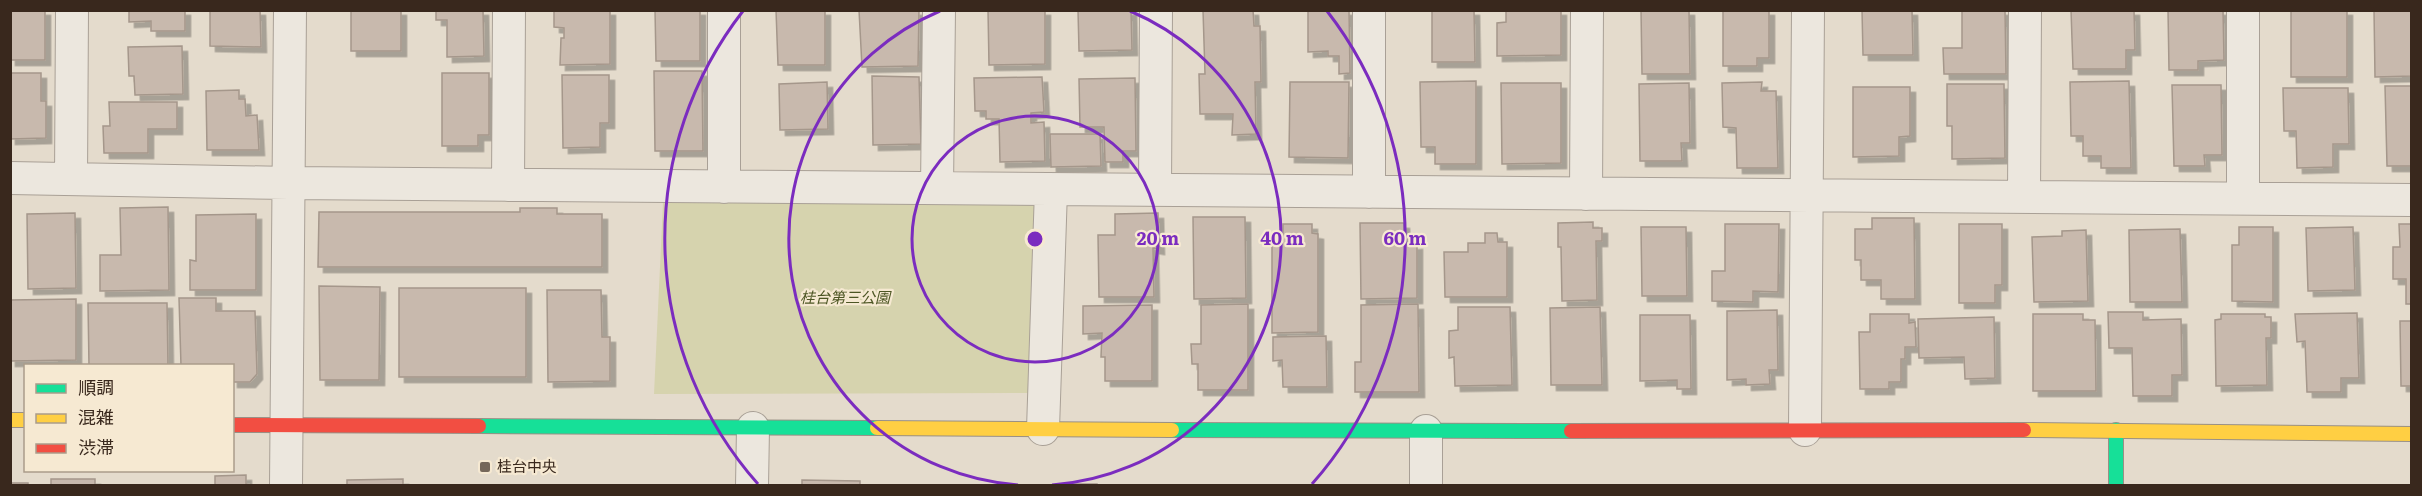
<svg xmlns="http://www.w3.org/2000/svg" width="2422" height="496" font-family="Literata,'Noto Sans JP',serif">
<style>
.green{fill:#d6d3ae}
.building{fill:#c8b9ad;stroke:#a5978b;stroke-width:1.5;filter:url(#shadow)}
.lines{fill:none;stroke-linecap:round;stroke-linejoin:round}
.street-casing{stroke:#a9a096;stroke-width:34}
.fast-casing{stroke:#999085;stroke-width:16}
.slow-casing{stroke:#999085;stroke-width:16}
.jam-casing{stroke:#999085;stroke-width:16}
.street{stroke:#ece7de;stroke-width:32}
.fast{stroke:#16e098;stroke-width:14}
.slow{stroke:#ffcf43;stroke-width:14}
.jam{stroke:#f24e42;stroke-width:14}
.ring{fill:none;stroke:#7b2cbf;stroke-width:3}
.poi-dot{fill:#75675a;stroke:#f6e9d2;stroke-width:2}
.labels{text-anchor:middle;stroke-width:4.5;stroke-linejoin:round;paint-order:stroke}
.park-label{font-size:15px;font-style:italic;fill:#4d5624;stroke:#f6e9d2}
.poi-label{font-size:15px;fill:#39281d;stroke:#f6e9d2;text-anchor:start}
.centre{fill:#7b2cbf;stroke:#f6e9d2;stroke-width:3}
.ring-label{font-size:18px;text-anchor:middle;font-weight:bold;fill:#7b2cbf;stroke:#f6e9d2;stroke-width:4.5;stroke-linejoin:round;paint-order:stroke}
</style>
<defs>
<filter id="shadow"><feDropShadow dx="5.5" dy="5.5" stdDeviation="0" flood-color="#0004"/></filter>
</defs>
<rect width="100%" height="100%" fill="#e4dbcc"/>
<path class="green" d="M1036,202L1028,393L654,394L663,203Z"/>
<path class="building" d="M10,10H45V60H10Z
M129,10H185V31H151V21L129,22Z
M210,10H260L261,47L210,46Z
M351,10H401V51H351Z
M436,10H483L484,56L447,57V20H436Z
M554,10H610V64L560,65L561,38H564V28L554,27Z
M655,10H700V61H656Z
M776,10H825V65H778Z
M859,10H919L918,66L862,67Z
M988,10H1045V64L989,65Z
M1078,10H1131L1132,50L1079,51Z
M1203,10H1253L1254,26H1260L1261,82H1255L1256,134L1232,135L1233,114H1200L1199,74H1205Z
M1308,10H1349L1350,73L1339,74V56H1328V51L1308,52Z
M1432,10H1474L1475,62H1432Z
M1506,10H1561V55L1497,56V23L1506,22Z
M1641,10H1689L1690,74H1642Z
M1723,10H1769V58H1757V66H1723Z
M1862,10H1912L1913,55H1863Z
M1962,10H2005L2006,74H1944L1943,48H1962Z
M2071,10H2134L2135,50H2126V69H2073Z
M2168,10H2223L2224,60L2198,61V70H2169Z
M2291,10H2347V77H2291Z
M2374,10H2412V76L2375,77Z
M182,46L183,94L135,95L134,76H129L128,47Z
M654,71H702L703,151H655Z
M10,73H41V101H46V138L10,139Z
M442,73H489V135H478V146H442Z
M562,75H609V123H600V147L563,148Z
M872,76L919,77L921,144L873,145Z
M1042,77L1044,112L1031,113V123L1044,122L1045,161L1000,162L999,119H986V111H975L974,78Z
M1135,78L1136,151H1123V162H1105L1104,127H1080L1079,79Z
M1476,81V164H1435V147H1421L1420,82Z
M2129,81L2131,168H2101V156H2083V136H2071L2070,82Z
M827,82L828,129L780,130L779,84Z
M1290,82H1349L1348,158L1289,157Z
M1762,82L1761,91H1776L1778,168H1737L1736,128L1723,127L1722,83Z
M1501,83H1561V163L1502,164Z
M1689,83L1690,143H1681L1682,161H1640L1639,84Z
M1947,84H2004L2005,158L1952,159V126H1947Z
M2172,85H2221L2222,155H2204L2205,166H2174Z
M2385,86H2412V166H2387Z
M1853,87H1910V136L1899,137V156L1853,157Z
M2283,88H2348L2349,144H2333V167L2297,168L2296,131H2284Z
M239,90V99H245L246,116L257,115L259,150H207L206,91Z
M109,102H177V129H148V153H104L103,126H110Z
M1050,134H1100L1101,166L1051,167Z
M168,207L169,290L100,291V255H121L120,208Z
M520,208H557V214H602V267H318L319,212H520Z
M75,213L76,288L28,289L27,214Z
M1158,213L1159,249L1153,248L1154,297H1099L1098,235H1115V214Z
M256,214V290H190V260L196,261V215Z
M1193,217H1245L1246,298L1194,299Z
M1872,218H1914L1915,299H1881V280H1861V260H1855V229H1872Z
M1593,222V228H1602V241H1596L1597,300L1562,301L1561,247H1558V223Z
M1360,223H1404L1405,245L1417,244V298L1361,299Z
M1283,224H1312V233L1318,234V332L1272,333V241L1283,240Z
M1725,224H1779L1778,292L1753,291V302L1712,301V271H1725Z
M1959,224H2002V285H1995V303H1959Z
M2399,224H2412V304H2406V279H2393V247H2400Z
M1641,227H1686L1687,296H1642Z
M2239,227H2273V302L2232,301V245H2239Z
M2353,227L2355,290L2308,291L2306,228Z
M2180,229L2182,302H2130L2129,230Z
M2086,230L2088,301L2034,302L2032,237L2062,236V231Z
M1485,233H1497L1498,242H1507V297H1445L1444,252H1468V243H1485Z
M319,286L380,287L379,380H320Z
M399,288H526V377H399Z
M547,290H601L602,337H610V381L548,382Z
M179,298H216V311H255L257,374L250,382H232V366H181Z
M76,299V360L10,361V300Z
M88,303H167L168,366H89Z
M1248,304V390H1198V364H1192L1191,344H1201V305Z
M1418,304L1419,392H1355V362H1361V305Z
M1152,305V381H1105V357H1101L1102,333L1083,334V306Z
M1458,307H1510L1512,385L1455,386L1454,357L1449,358V331L1458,330Z
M1600,307L1602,385H1551L1550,308Z
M1777,310L1778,370H1769L1770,384L1746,385V379L1727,380V311Z
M2108,312H2143V320L2181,319L2182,375H2172V396H2133L2132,348H2109Z
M2357,313L2359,378H2341V392H2307L2305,341L2297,342L2295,314Z
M1870,314H1909V323L1915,322L1916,347H1905V359H1901V382H1889V389H1860L1859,332H1870Z
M2033,314H2083V320H2095L2096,391H2033Z
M2221,314H2265V317H2271V338H2266L2267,385L2216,386L2215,320L2221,319Z
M1640,315H1690L1691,389H1677V380L1640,381Z
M1994,317L1995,378L1965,379L1964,357L1919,358L1918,319Z
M2400,321H2412V386H2401Z
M1326,336L1327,387H1283L1282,360L1273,361V337Z
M246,475V484L256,486H215V476Z
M51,479H95V486H51Z
M403,479V486H347V480Z
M802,480L860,481V486H802Z
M10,483H28V486H10Z
M1071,484H1097V486Z"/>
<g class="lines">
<g class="street-casing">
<path id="street" d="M724,10V187
M10,178L289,183L2412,200
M71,179L72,10
M508,185L509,10
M937,188L939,10
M1155,190L1156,10
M1369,192V10
M1586,194L1587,10
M2024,197L2025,10
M2243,198V10
M1043,429L1051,190
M1805,430L1808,10
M286,486L290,10
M752,486L753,428
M1426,486V431"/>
</g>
<g class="fast-casing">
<path id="fast" d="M479,426L877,428
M1172,430L1571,431
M2116,430V486"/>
</g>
<g class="slow-casing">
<path id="slow" d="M10,420H26
M877,428L1172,430
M2024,430L2412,434"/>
</g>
<g class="jam-casing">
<path id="jam" d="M232,425L479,426
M1571,431L2024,430"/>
</g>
<use href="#street" class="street"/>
<use href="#fast" class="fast"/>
<use href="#slow" class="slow"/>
<use href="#jam" class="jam"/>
</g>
<g class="ring">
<circle cx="1035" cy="239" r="123"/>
<path d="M1018 485A247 247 0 0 1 940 11M1130 11A247 247 0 0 1 1052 485"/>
<path d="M758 484A370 370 0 0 1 743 11M1327 11A370 370 0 0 1 1312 484"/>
</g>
<rect class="poi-dot" x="479" y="461" width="12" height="12" rx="3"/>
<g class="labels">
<g class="park-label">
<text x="845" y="303">桂台第三公園</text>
</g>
<g class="poi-label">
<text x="497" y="472">桂台中央</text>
</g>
</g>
<circle cx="1035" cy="239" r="9" class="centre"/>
<g class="ring-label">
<text x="1158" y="245">20 m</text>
<text x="1282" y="245">40 m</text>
<text x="1405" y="245">60 m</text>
</g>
<rect width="2422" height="496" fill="none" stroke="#39281d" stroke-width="24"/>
<rect x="24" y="364" width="210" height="108" fill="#f6e9d2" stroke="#aa9c8a" stroke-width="1.5"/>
<rect x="36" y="384" width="30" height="9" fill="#16e098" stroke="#aa9c8a" stroke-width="1.5"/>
<text x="78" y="394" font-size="18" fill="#39281d">順調</text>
<rect x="36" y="414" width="30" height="9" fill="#ffcf43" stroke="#aa9c8a" stroke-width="1.5"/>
<text x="78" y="424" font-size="18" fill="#39281d">混雑</text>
<rect x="36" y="444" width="30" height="9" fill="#f24e42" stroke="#aa9c8a" stroke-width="1.5"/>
<text x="78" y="454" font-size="18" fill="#39281d">渋滞</text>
</svg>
